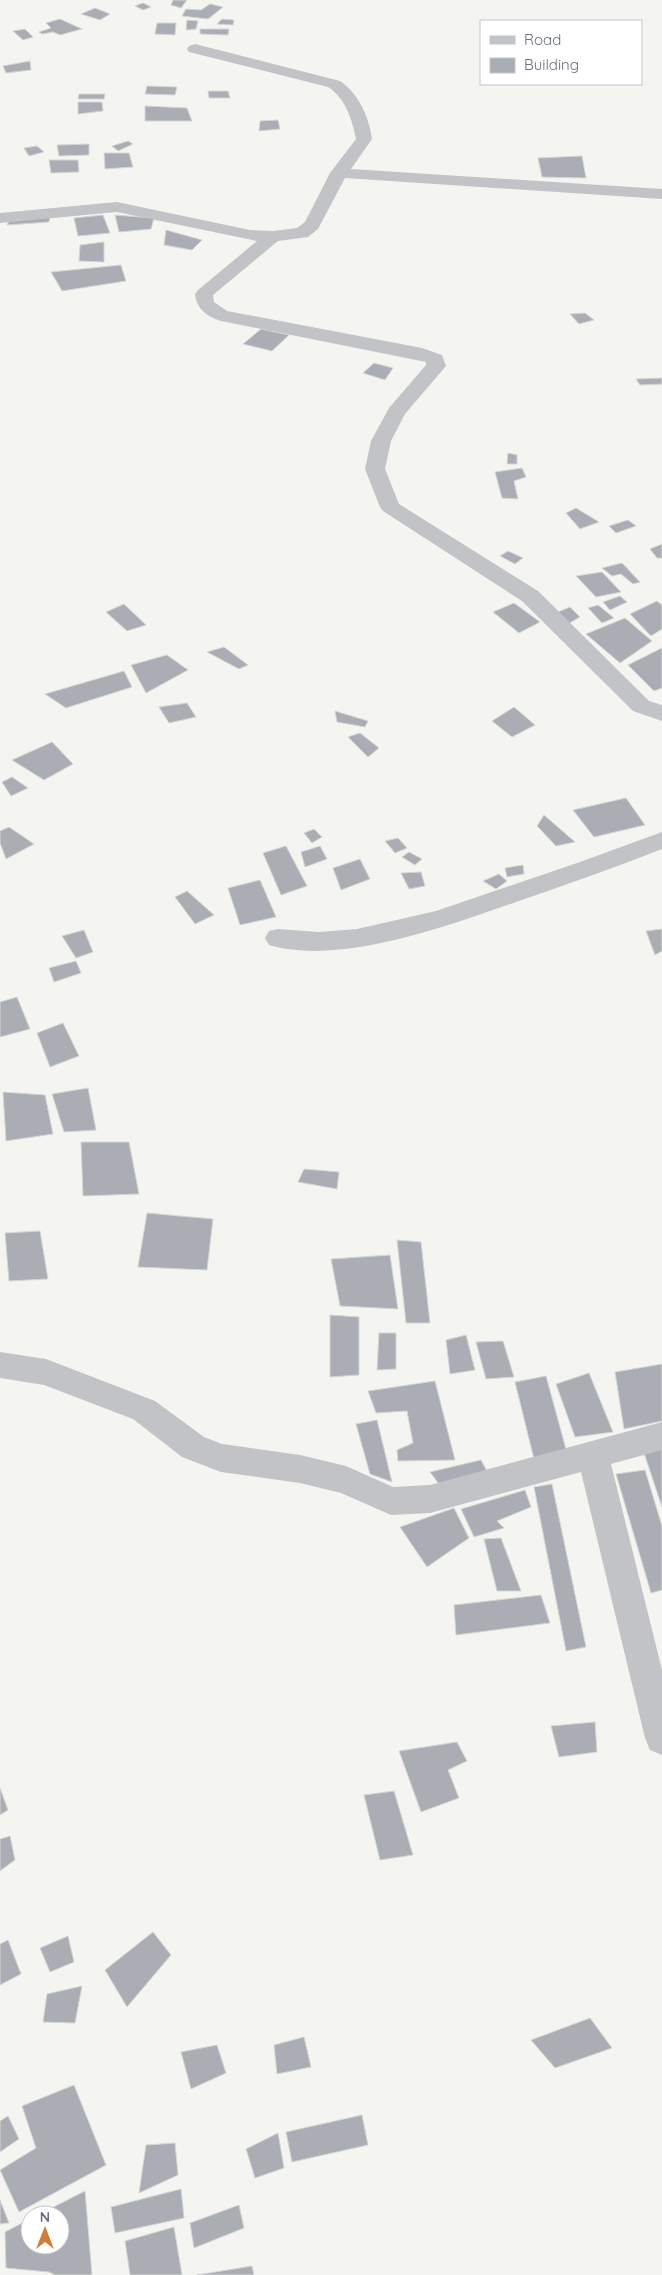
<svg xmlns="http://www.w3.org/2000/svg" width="662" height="2275" font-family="Quicksand,sans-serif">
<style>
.building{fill:#aaaeb4;stroke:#d5d6d4}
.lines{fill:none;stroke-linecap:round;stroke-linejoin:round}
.minor{fill:#c1c3c6;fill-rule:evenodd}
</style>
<rect width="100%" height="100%" fill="#f4f5f1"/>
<path class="building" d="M173,0H187L181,8L171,5Z
M143,3L151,7L143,10L135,6Z
M210,4L223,7L208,19L182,16L186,9L201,10Z
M95,8L110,14L100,20L81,14Z
M60,19L82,29L60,35L53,32L42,34L39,32L51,28L46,23Z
M222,19L234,20L233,25L217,24Z
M187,20L198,21L196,29L186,30Z
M157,23H176L175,35L155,34Z
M25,29L33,37L23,40L13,31Z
M200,29H229L228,35L200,34Z
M30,61L31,70L6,73L3,66Z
M147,86L177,87L175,95L145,94Z
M208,91H228L230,98H209Z
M79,94H105L104,99H78Z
M78,102H102L103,111L78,114Z
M145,106L187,108L192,121H145Z
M278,120L280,129L259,131L260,121Z
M128,141L133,144L118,151L112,146Z
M89,144V155L59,156L57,145Z
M37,146L44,152L29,156L24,148Z
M104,153H129L133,167L105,169Z
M582,156L586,178L542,177L538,158Z
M49,160H78L79,172L51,173Z
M103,215L110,233L78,236L74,218Z
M115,215L154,218L151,229L119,232Z
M50,216L49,222L7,225L10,219Z
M166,230L202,240L192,250L164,245Z
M104,242V262L79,261L80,245Z
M121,265L126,281L62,291L51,272Z
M585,313L594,320L579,324L570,314Z
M261,329L289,335L272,351L243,344Z
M374,363L393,368L385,380L363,373Z
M662,378V384L640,385L636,379Z
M508,453L517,455V464H507Z
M522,468L526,477L514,481L518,499L502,498L495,472Z
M576,508L599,522L580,529L566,513Z
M628,520L636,526L616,533L609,526Z
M662,544V558H657L650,549Z
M508,551L523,558L515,564L500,556Z
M622,563L640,582L633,584L621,574L612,576L602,568Z
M602,572L621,592L596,597L576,576Z
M620,596L627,602L610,610L603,602Z
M657,601L662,605V629L651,636L630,614Z
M514,603L540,622L519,633L493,612Z
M124,604L146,625L127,631L106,612Z
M598,605L614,618L602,623L588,608Z
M570,607L580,617L566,625L553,614Z
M625,618L652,641L620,663L586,634Z
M224,647L248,665L239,669L207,652Z
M662,648V688L654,691L628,665Z
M167,655L188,670L146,693L131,665Z
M124,671L132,687L66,708L45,694Z
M187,703L196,717L169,723L159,707Z
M514,707L535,725L512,737L492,721Z
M335,711L368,721L365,727L337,722Z
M360,733L379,748L368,757L348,737Z
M52,742L73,764L44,780L12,760Z
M12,777L28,788L11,796L2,782Z
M626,798L645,825L594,837L573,810Z
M544,815L575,842L556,846L537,826Z
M9,827L34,844L6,859L0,843V831Z
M314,829L322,837L312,843L304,833Z
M398,838L407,848L395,853L385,841Z
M286,846L307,886L281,895L263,853Z
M320,846L327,859L305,867L301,852Z
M409,852L422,859L415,865L402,857Z
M360,859L370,879L341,890L333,868Z
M523,865L524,874L507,877L505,868Z
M421,872L425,886L409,889L401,873Z
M499,874L507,881L496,889L483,881Z
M260,880L276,917L240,925L228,888Z
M187,891L214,915L195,924L175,897Z
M662,929V951L655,955L646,931Z
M84,930L93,952L76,958L62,936Z
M76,961L81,973L54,982L49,968Z
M17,997L30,1029L0,1037V1002Z
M63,1023L79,1056L50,1067L37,1033Z
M88,1088L96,1130L64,1132L52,1094Z
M3,1092L45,1095L53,1134L6,1141Z
M81,1142H129L139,1194L83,1196Z
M304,1169L339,1172L337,1189L298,1182Z
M147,1213L213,1219L207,1270L138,1267Z
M40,1231L48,1279L9,1281L5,1233Z
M397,1240L421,1242L430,1323H406Z
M390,1255L398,1309L340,1306L331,1259Z
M330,1315L359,1317V1375L330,1377Z
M379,1333H396V1369L377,1370Z
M466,1335L475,1370L450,1374L446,1340Z
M503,1341L514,1377L486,1379L476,1342Z
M662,1364V1421L624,1429L615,1372Z
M589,1373L613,1432L575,1437L556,1384Z
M546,1376L567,1453L534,1459L515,1382Z
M435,1381L455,1460L398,1461L397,1450L413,1443L407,1411L376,1413L368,1391Z
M377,1420L392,1482L370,1474L356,1424Z
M662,1446V1507L643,1450Z
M481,1460L489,1475L442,1488L430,1472Z
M645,1470L662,1526V1590L651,1593L616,1474Z
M552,1484L586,1647L566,1651L534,1487Z
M525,1490L531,1507L497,1521L504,1528L474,1537L461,1509Z
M454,1508L469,1538L427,1567L400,1527Z
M501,1538L521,1591H497L484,1539Z
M541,1595L550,1623L456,1635L454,1605Z
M595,1722L597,1752L559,1757L551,1726Z
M457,1742L467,1761L448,1770L459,1798L421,1812L399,1751Z
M0,1788L8,1810L0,1815Z
M394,1791L413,1855L380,1860L364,1795Z
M10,1836L15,1860L0,1871V1839Z
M153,1932L171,1955L127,2007L105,1970Z
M68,1936L74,1962L50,1972L40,1948Z
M8,1940L21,1974L0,1985V1944Z
M82,1986L75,2023L43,2022L47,1994Z
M590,2018L612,2048L555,2068L531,2040Z
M304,2037L311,2067L277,2074L274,2045Z
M217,2045L226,2073L191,2089L181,2052Z
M74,2085L106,2165L19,2212L0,2170L36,2148L22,2106Z
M362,2115L368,2145L292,2162L286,2132Z
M8,2116L19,2139L0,2152V2121Z
M278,2133L284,2168L255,2178L246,2149Z
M175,2143L178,2175L139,2193L146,2145Z
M181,2189L184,2218L115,2233L111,2207Z
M85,2191L92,2275H55L49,2272L6,2268L5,2232L30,2219V2245H60V2215H38Z
M0,2200L9,2223L0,2224Z
M239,2205L244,2228L194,2248L190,2223Z
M174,2227L182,2275H130L125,2241Z
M252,2266L254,2275H197Z"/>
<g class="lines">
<path class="minor" d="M195,44L340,81C359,94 369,117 372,139L351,169L662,189V199L345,178L318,229L308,237L278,241L213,295L214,302L227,311L422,348L442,355L446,366L405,414L391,441L385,469L399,504L538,591L649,701L662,705V721L633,711L522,601L383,511L380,507L365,469L371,441L389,408L426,365V362L221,321C207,317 196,308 195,294L198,290L257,241L117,212L0,223V213L117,202L250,230L273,231L297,228L305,222L330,173L356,139C352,119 346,99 328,87L189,52L187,49L189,46Z
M662,832V849C614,868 565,885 516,902C447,926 341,966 269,945L265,938L269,931L278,929L319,932L357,929L436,911L580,862Z
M0,1352L46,1359L155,1401L204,1437L222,1444L300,1455L346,1466L393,1487L430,1485L662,1422V1450L611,1464L662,1670V1755L650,1750L645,1738L581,1472L430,1513L391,1515L341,1493L300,1483L221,1472L182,1457L133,1419L44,1385L0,1378Z"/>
</g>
<rect x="480" y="20" width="162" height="65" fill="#ffffff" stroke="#c2c5cc"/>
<rect x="490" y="36" width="25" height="8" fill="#c1c3c6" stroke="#c2c5cc"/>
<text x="524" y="45" font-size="15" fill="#676f7f">Road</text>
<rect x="490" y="58" width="25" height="15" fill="#aaaeb4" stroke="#c2c5cc"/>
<text x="524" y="70" font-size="15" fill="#676f7f">Building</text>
<g transform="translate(45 2230)"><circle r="24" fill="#ffffff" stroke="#c2c5cc"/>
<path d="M0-4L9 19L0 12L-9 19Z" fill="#cf7d37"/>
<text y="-8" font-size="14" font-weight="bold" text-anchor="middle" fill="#676f7f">N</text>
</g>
</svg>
